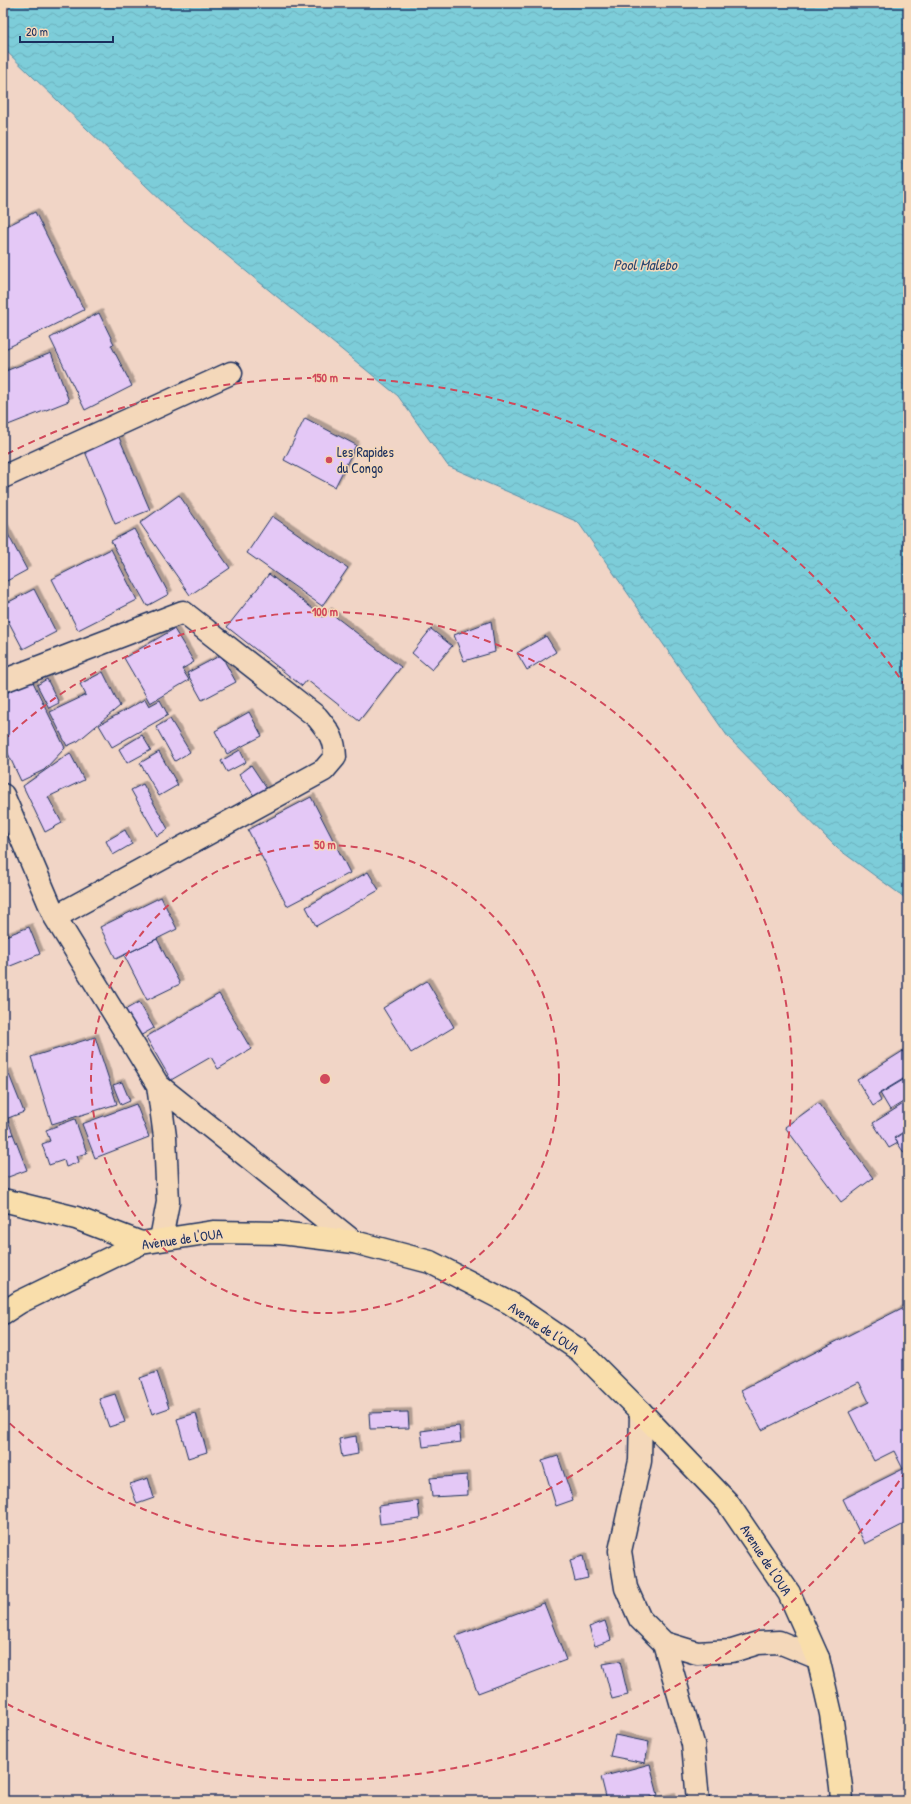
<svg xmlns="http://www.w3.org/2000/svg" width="911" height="1804" font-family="'Patrick Hand',sans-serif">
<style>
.water{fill:url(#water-waves);stroke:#568ea8}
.building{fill:#e4c8f6;stroke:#1b2f5e;filter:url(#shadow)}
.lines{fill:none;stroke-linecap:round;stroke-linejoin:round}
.minor-casing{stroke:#1b2f5e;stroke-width:25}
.major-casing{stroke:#1b2f5e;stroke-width:25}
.minor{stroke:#f4d8ba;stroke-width:22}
.major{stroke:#f9deab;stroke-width:22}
.ring{fill:none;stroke:#d1495b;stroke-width:2;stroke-dasharray:7 5}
.poi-dot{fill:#d1495b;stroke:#f4d8ba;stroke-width:1.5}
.labels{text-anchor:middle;stroke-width:3;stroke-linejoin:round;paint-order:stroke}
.poi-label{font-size:14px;fill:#1b2f5e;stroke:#f4d8ba;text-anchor:start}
.street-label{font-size:14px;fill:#1b2f5e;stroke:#f4d8ba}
.water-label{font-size:15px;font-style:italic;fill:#2a4770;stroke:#f4d8ba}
.centre{fill:#d1495b;stroke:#f4d8ba;stroke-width:2}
.ring-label{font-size:12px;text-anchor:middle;font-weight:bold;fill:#d1495b;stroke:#f4d8ba;stroke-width:3;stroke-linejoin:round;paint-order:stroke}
</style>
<defs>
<pattern id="water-waves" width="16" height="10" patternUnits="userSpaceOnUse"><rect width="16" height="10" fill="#7dcdd9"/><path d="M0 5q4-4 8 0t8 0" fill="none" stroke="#6bb0bd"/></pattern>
<filter id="shadow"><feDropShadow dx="3.5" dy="-3.5" stdDeviation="0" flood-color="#0004"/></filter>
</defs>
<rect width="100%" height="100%" fill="#f1d5c6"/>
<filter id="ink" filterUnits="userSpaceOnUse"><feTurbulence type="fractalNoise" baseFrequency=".025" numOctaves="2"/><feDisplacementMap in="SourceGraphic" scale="8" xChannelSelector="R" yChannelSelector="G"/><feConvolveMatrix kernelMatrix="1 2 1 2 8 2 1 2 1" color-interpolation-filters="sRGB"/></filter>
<g filter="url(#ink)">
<path class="water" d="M3,3H908V900L837,848L728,737L578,522L448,466L398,396L169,208L3,48Z"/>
<path class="building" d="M35,212L84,310L3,350V228Z
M99,313L114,344L111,345L132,386L85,410L50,338Z
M51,353L69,401L3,427V372Z
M305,418L356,445L335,487L284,460Z
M118,435L150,510L115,524L84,449Z
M179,495L230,568L190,595L140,523Z
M272,516L348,568L322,606L247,553Z
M3,525L27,570L3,583Z
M134,529L169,594L147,606L111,541Z
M111,549L137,600L78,630L52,579Z
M269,574L323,617L328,611L401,667L359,721L307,680L302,686L227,627Z
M34,589L56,632L23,649L3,611V605Z
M491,621L495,652L464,661L454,635Z
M174,629L194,662L182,669L189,680L150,703L124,658Z
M431,629L452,646L432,670L412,653Z
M546,636L556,652L527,670L517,653Z
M221,655L236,682L202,700L187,673Z
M103,672L120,706L78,741L67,746L50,712L86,695L80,684Z
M31,678L65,748L44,770L21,781L3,743V692Z
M47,679L59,703L49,708L37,685Z
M145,699L149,706L160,700L168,715L112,747L99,725Z
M249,712L262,736L227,754L215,731Z
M170,719L190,752L175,761L156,727Z
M142,735L151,750L127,763L119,749Z
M240,750L246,762L227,772L221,761Z
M159,752L178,785L159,796L140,763Z
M70,753L84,780L48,797L62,823L45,832L23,786Z
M251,765L267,789L255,797L239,774Z
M143,784L168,829L157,836L131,790Z
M311,797L350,873L287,906L248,830Z
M125,830L132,844L113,855L106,841Z
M368,872L379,890L316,926L306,907Z
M161,897L177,929L116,959L100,927Z
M29,927L40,954L3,969V937Z
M157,939L180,984L147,1000L124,955Z
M427,981L454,1027L411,1053L383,1008Z
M219,994L251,1049L218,1069L211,1057L171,1080L146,1037Z
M139,1002L154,1028L138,1037L123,1011Z
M95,1037L117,1104L52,1124L31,1057Z
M903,1051L908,1059V1077L878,1095L881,1101L873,1106L857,1080Z
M8,1072L24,1112L3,1120V1074Z
M908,1076V1099L890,1110L880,1093Z
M122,1082L130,1101L121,1105L113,1085Z
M908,1101V1129L894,1138L898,1143L889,1148L873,1123Z
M818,1103L873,1178L841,1202L785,1127Z
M136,1104L149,1137L95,1158L82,1124Z
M7,1118L13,1134L3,1138V1120Z
M75,1119L87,1153L77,1156L79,1162L66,1167L64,1160L49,1165L42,1144L50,1141L46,1130Z
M908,1130V1151L904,1153L895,1139Z
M13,1134L27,1170L3,1179V1138Z
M908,1305V1357L903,1359L908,1368V1522L865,1544L843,1499L903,1469L894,1451L874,1461L849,1412L869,1402L859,1382L762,1430L741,1390Z
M157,1372L169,1408L152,1414L140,1378Z
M115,1394L125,1422L109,1427L99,1399Z
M408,1412L409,1428L370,1429L369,1413Z
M196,1413L207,1452L188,1458L177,1419Z
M459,1426L461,1442L423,1447L421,1431Z
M356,1436L358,1454L342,1457L339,1439Z
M558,1456L573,1500L556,1506L542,1461Z
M467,1475L468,1495L432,1497L430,1478Z
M148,1478L154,1498L137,1504L130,1484Z
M418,1501L420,1519L380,1524L378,1506Z
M583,1556L588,1578L575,1581L570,1560Z
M544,1603L566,1660L478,1693L456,1636Z
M605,1621L611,1640L595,1646L589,1627Z
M620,1661L628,1695L612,1699L603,1664Z
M615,1735L649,1742L645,1763L610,1756Z
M650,1764L658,1795L635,1801H607L601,1777Z
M672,1796L673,1801H651Z"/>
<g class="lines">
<g class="minor-casing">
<path id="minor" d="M3,477L231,373
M3,681L183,612L317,717C329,732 334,737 335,757L324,770L55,917
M3,795L55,917L158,1085L354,1242
M158,1085L165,1137L168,1202L161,1239
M641,1412L640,1461L620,1551L626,1588L640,1619L664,1643L697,1653L732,1651L758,1643L779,1642L818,1658
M664,1643L693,1744L698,1801"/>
</g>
<g class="major-casing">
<path id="major" d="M3,1200L76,1218L141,1243
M3,1313L20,1302L141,1243L213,1232L281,1233L354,1242L430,1262L510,1303L579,1350L641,1412L727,1502L789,1593L818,1658L831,1714L841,1787L842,1801"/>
</g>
<use href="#minor" class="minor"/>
<use href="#major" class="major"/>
</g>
</g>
<g class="ring">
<circle cx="325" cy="1079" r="234"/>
<path d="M4 740A467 467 0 1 1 4 1418"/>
<path d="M906 1471A701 701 0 0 1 7 1704M7 454A701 701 0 0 1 906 687"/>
</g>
<circle class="poi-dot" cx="329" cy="460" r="4"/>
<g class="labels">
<g class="poi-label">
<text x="337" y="457">Les Rapides<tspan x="337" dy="16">du Congo</tspan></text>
</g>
<g class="street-label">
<text transform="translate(182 1239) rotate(-8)" y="5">Avenue de l'OUA</text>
<text transform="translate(544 1328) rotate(34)" y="5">Avenue de l'OUA</text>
<text transform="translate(766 1560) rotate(57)" y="5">Avenue de l'OUA</text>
</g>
<g class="water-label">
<text x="645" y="270">Pool Malebo</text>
</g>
</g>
<circle cx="325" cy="1079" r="6" class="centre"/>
<g class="ring-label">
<text x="325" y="382">150 m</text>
<text x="325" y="616">100 m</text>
<text x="325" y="849">50 m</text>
</g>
<rect width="911" height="1804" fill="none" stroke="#f4d8ba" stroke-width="16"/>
<rect x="8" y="8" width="895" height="1788" fill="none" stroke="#1b2f5e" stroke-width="1.5" filter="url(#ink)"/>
<path d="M20 36v6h93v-6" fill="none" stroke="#1b2f5e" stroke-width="2"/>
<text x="26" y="36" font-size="12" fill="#1b2f5e" stroke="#f4d8ba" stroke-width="3" paint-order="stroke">20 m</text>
</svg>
